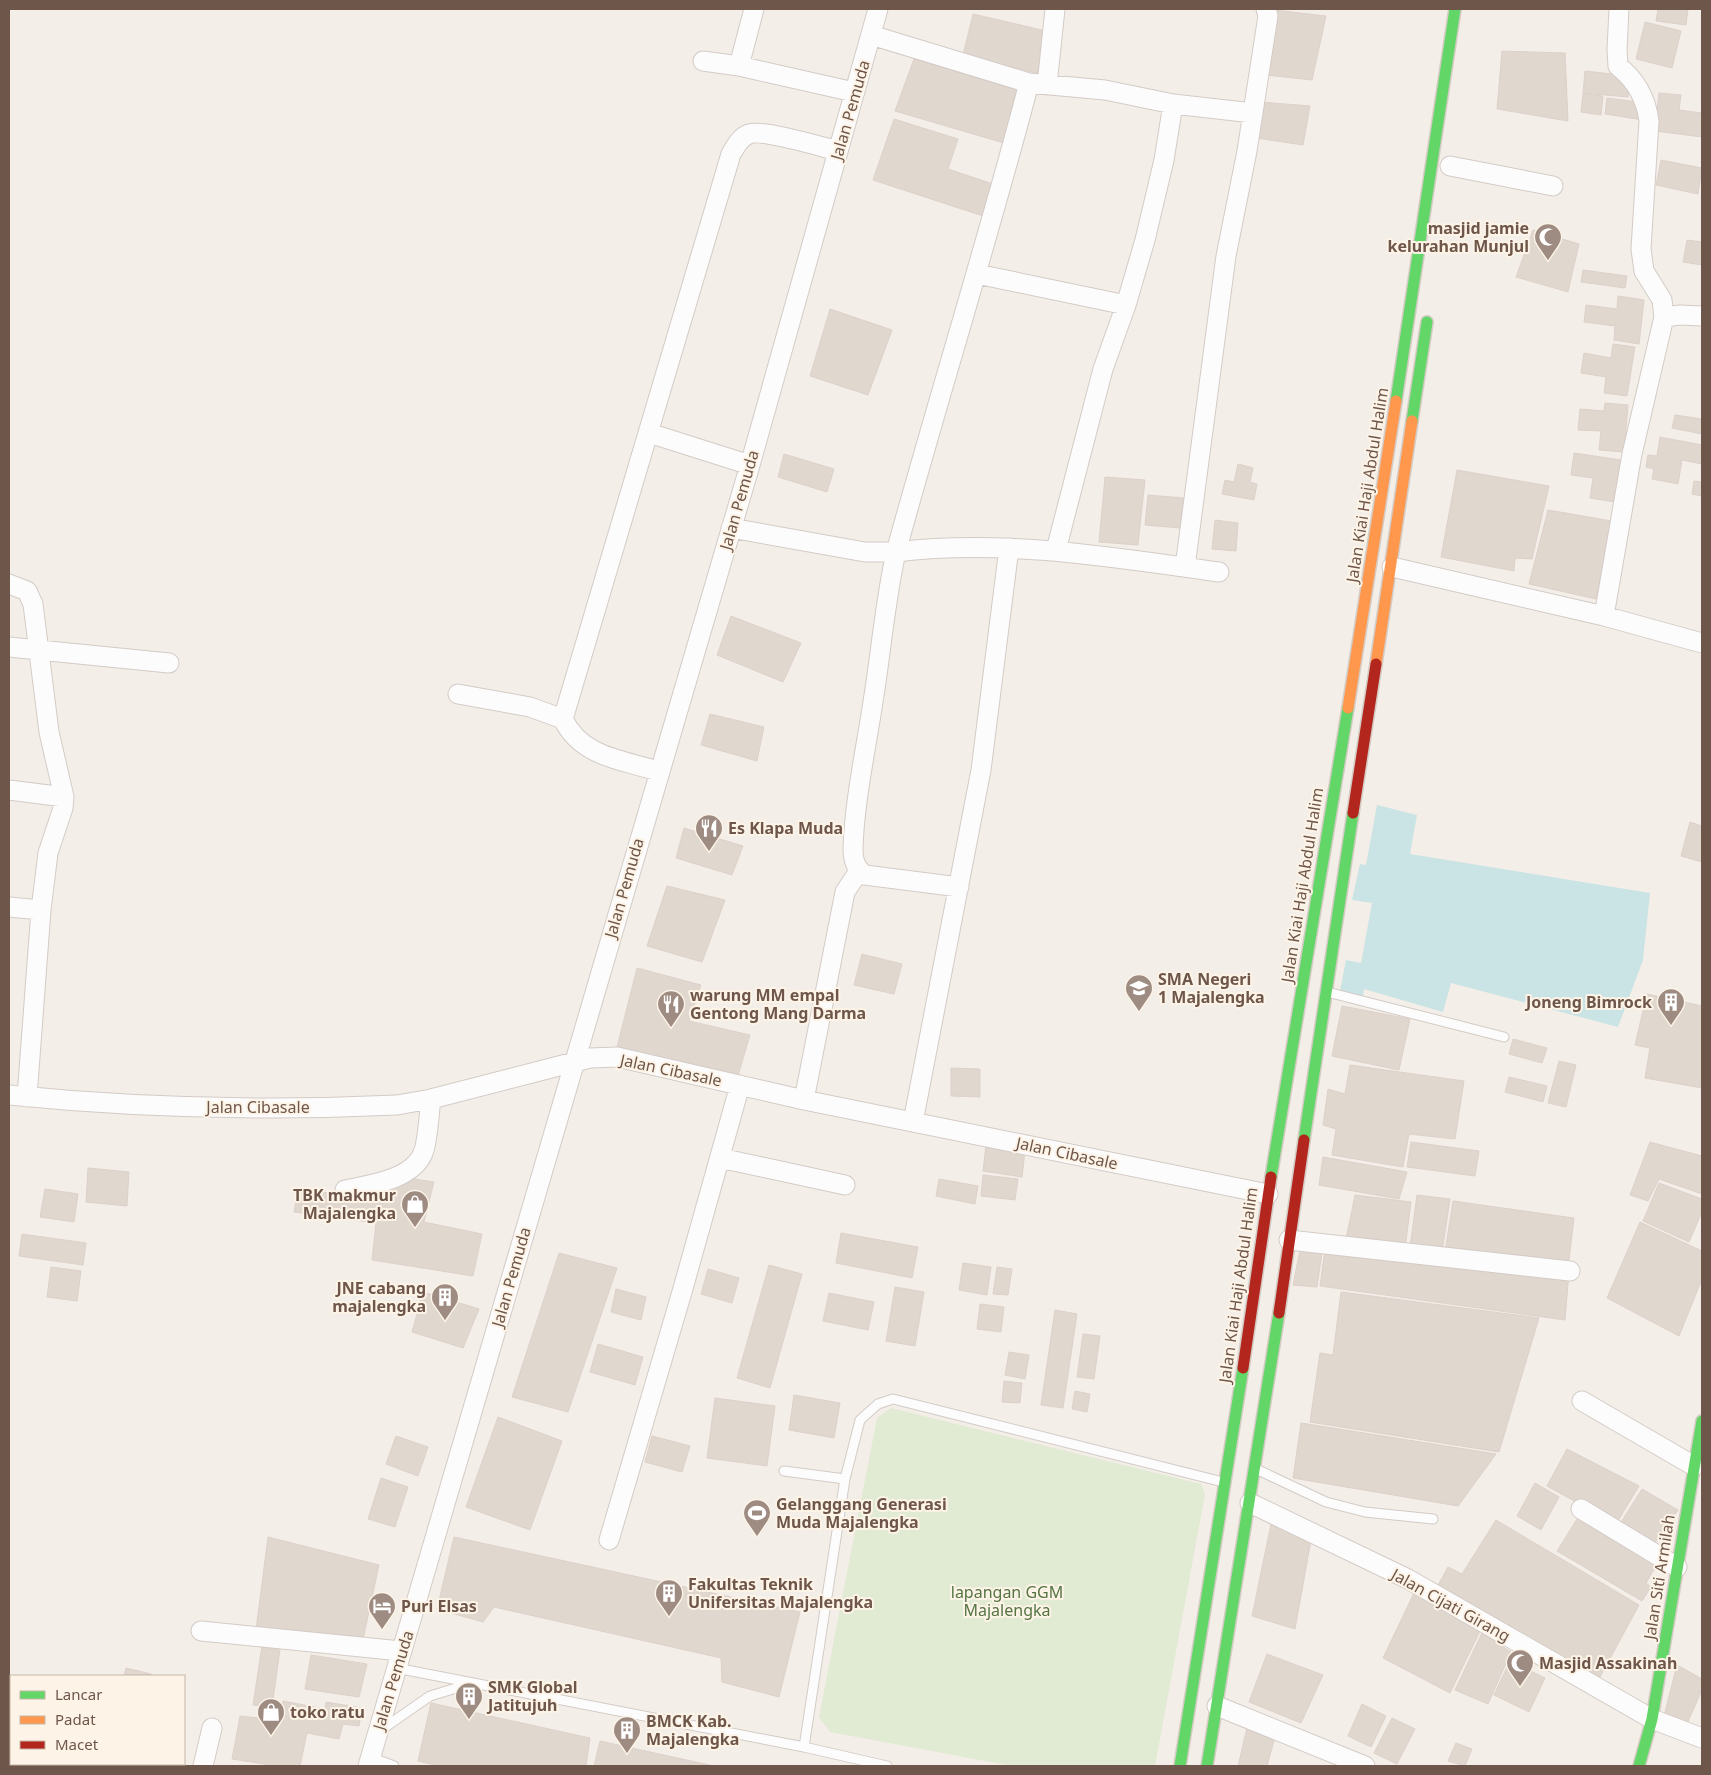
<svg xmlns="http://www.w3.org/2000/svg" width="1711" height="1775" font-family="'Noto Sans',sans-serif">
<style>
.green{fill:#e1ead3}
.water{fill:#cae3e4}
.building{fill:#e0d7cf;stroke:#ddd1ca}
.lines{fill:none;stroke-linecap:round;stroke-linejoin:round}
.lane-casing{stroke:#d3cbc6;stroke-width:11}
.street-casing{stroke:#d3cbc6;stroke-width:21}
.fast-casing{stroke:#d3cbc4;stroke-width:14}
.slow-casing{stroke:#d3cbc4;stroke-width:14}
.jam-casing{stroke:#d3cbc4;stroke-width:14}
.lane{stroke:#fdfcfc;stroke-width:9}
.street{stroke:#fdfcfc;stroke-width:19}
.fast{stroke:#63d668;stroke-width:11}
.slow{stroke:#ff974d;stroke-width:11}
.jam{stroke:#b3261e;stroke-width:11}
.labels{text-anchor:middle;stroke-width:4;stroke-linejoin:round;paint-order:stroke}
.street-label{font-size:16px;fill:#6f564a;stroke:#fdf4e7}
.poi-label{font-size:16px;font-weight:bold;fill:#6f564a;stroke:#fdf4e7;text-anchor:start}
.park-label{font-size:16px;fill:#547543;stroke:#fdf4e7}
</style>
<rect width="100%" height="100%" fill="#f4eee8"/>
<path class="green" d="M891,1408L1201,1484L1205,1494L1155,1766H1012L830,1732L819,1717L877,1418Z"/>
<path class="water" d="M1377,805L1417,815L1410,854L1650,893L1643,960L1618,1027L1451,983L1443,1012L1364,989L1363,996L1340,991L1346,960L1361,963L1372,903L1352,900L1360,864L1366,865Z"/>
<path class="building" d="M1658,9H1688L1686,25L1656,21Z
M1275,10L1326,16L1312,80L1266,75Z
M973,14L1042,30L1040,74L963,55Z
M1645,22L1681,31L1672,68L1636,59Z
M1502,51L1565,53L1568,121L1497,109Z
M914,59L1016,89L1004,143L895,111Z
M1585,71L1630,76L1628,97L1583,93Z
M1659,93L1681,95L1679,110L1702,113V137L1655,131Z
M1583,94L1603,96L1601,115L1581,112Z
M1607,98L1645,103L1643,120L1605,114Z
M1261,102L1310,106L1303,145L1256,138Z
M894,119L958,139L948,169L993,184L983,216L873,180Z
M1661,160L1702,168L1698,194L1656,185Z
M1533,230L1579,244L1568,292L1516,277Z
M1687,240L1702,242V265L1683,262Z
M1583,270L1627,276L1625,288L1581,282Z
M1618,296L1644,300L1639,344L1614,340L1615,326L1584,322L1586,305L1617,309Z
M830,309L892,330L868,395L810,376Z
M1613,344L1635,347L1627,396L1604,393L1606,377L1581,373L1584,353L1611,358Z
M1605,403L1628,405L1624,452L1599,450L1601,431L1578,430L1580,409L1604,411Z
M1675,415L1702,419V434L1672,428Z
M1660,437L1702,445V464L1682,460L1678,484L1652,479L1654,469L1646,467L1648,455L1657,456Z
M1574,453L1621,460L1615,502L1590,498L1593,478L1571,475Z
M784,454L834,469L827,492L778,477Z
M1238,464L1253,468L1250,482L1257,484L1254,500L1222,494L1225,480L1234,482Z
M1457,470L1549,486L1532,559L1515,558L1514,571L1441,557Z
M1105,477L1145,480L1138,545L1099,542Z
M1694,481L1702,482V496L1692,494Z
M1148,495L1183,498L1180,528L1145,525Z
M1548,510L1612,521L1596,599L1529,584Z
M1215,520L1238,523L1236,551L1212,549Z
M731,616L801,643L783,682L717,655Z
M710,714L764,727L757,761L701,745Z
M1690,822L1702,826V862L1681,856Z
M684,828L743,846L732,875L676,858Z
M667,886L725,900L702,962L647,946Z
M862,954L902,964L894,994L854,985Z
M637,968L701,985L689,1021L750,1035L737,1079L616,1051Z
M1647,994L1702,1006V1088L1645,1078L1650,1048L1635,1045Z
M1342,1006L1410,1019L1399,1070L1332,1056Z
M1513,1039L1547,1048L1542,1063L1509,1054Z
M1559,1061L1576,1065L1566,1107L1548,1103Z
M1350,1065L1464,1081L1455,1139L1409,1134L1403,1167L1332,1155L1336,1129L1323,1125L1328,1089L1345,1094Z
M951,1068L980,1069V1097L951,1096Z
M1509,1077L1547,1086L1543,1102L1505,1092Z
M1411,1142L1479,1151L1475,1176L1407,1167Z
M1650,1142L1702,1156V1194L1659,1179L1648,1201L1630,1195Z
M986,1145L1025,1150L1022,1177L983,1171Z
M1323,1157L1407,1172L1399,1199L1319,1185Z
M88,1168L129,1172L127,1206L86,1202Z
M983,1175L1018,1179L1015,1200L981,1196Z
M414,1179L434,1182L424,1222L482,1234L473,1276L372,1260L376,1223L294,1212L298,1189L368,1198Z
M939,1179L978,1186L975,1204L936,1196Z
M1659,1183L1702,1199V1212L1689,1242L1643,1221Z
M45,1189L78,1194L74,1222L40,1217Z
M1355,1195L1411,1202L1405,1249L1346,1239Z
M1417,1195L1450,1199L1442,1252L1410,1247Z
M1453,1201L1574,1218L1568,1268L1445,1252Z
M1640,1222L1702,1251V1279L1679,1336L1607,1298Z
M841,1233L918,1247L912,1278L836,1263Z
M22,1234L86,1243L83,1265L19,1256Z
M1325,1249L1569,1272L1565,1320L1320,1286Z
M1300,1250L1322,1253L1317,1287L1293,1285Z
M559,1253L617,1268L568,1412L512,1397Z
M963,1263L991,1267L987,1295L959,1290Z
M769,1265L802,1274L770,1388L737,1378Z
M51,1267L81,1271L77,1301L47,1297Z
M997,1267L1012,1269L1008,1295L993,1294Z
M708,1269L739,1278L732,1303L701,1294Z
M895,1287L924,1292L915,1346L886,1341Z
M616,1289L646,1297L641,1320L611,1312Z
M423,1292L479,1309L463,1348L412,1332Z
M1341,1292L1539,1318L1499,1452L1310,1422L1320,1353L1333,1355Z
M829,1293L874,1302L868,1330L823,1321Z
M980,1304L1004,1307L1001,1332L977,1329Z
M1055,1310L1077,1314L1063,1408L1041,1405Z
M1083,1334L1100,1336L1094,1379L1077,1377Z
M598,1344L643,1357L635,1385L590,1372Z
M1009,1352L1029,1355L1025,1379L1005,1375Z
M1004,1381L1022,1383L1020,1403L1002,1402Z
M1075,1391L1090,1394L1087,1412L1072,1409Z
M794,1395L840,1403L834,1438L789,1430Z
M715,1398L775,1406L767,1466L707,1458Z
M498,1417L562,1441L530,1530L466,1507Z
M1301,1423L1496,1454L1458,1506L1293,1478Z
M396,1436L428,1447L418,1476L386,1464Z
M652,1436L690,1446L682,1472L645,1462Z
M1567,1449L1639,1486L1616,1524L1547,1486Z
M381,1478L408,1487L395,1527L368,1519Z
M1535,1483L1559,1497L1541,1530L1517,1516Z
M1642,1489L1678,1510L1652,1547L1618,1527Z
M1582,1511L1660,1559L1646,1583L1651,1587L1642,1601L1557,1551Z
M1496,1520L1639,1605L1599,1679L1435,1591L1448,1567L1462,1574Z
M1271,1524L1311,1540L1295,1629L1252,1616Z
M268,1537L379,1565L362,1644L256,1630Z
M454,1537L800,1612L779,1697L722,1682L721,1658L494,1607L483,1622L437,1609Z
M1415,1591L1480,1631L1450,1693L1383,1658Z
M1482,1633L1511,1652L1488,1704L1455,1690Z
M263,1639L281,1642L272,1707L253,1705Z
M1267,1654L1323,1675L1301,1723L1249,1702Z
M311,1655L367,1664L359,1697L305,1689Z
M1510,1661L1545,1678L1529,1712L1494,1695Z
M1677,1665L1702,1679V1690L1686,1726L1664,1716Z
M126,1668L151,1674V1676H124Z
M283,1701L325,1709L326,1702L362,1708L359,1726L343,1724L339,1739L307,1733L300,1766H277L232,1759L240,1716L278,1720Z
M431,1703L590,1738L586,1766H439L418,1761Z
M1362,1704L1386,1716L1371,1747L1348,1736Z
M1392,1718L1415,1729L1397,1764L1374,1753Z
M1247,1728L1275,1737L1267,1766H1238Z
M600,1741L714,1766H594Z
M1456,1743L1472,1749L1465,1766L1448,1761Z
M112,1764H129V1766H111Z"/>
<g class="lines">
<g class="lane-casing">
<path id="lane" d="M1331,993L1504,1037
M1258,1470L1326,1502L1365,1512L1433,1519
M784,1471L845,1479
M396,1668L804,1747L887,1766
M381,1730L430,1696L466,1685
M804,1747L845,1479L860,1420L878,1404L893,1399L1223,1482
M370,1757L394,1766"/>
</g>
<g class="street-casing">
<path id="street" d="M703,61L739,66L854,92
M739,66L754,9
M1029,83L1105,90L1173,104L1253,113
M1047,85L1055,9
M1450,166L1553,186
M977,274L1126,305
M1664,317L1680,315L1702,316
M649,433L750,465
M731,528L865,552H896C939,395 988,240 1029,83L871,35
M1056,550L1103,369L1126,305L1145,240L1164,160L1173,104
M1185,567L1226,256L1247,151L1268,16L1266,9
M1392,567L1604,616L1702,643
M9,584L27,591L33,604L49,732L64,797L63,808L48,853L41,910
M1604,616L1632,454L1664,317L1662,300L1644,271L1641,249L1649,121C1646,98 1636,80 1618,66L1617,50L1619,9
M9,647L169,663
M458,694L530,707L563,719C581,757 622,760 658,771
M563,719L731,154C736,146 740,137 749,134C762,129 822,147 838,151
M9,790L64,797
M959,887L865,875C856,869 853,861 853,849C854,804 866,748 873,702C881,652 885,602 896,552C1004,539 1111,557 1219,572
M9,907L41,910L27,1097
M9,1095C138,1108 268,1111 397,1105L431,1099L590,1058L617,1057L804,1100L1268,1194
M804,1100L845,892L859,871
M913,1122L981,770L1009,548
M720,1158L845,1185
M345,1190C369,1185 412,1180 423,1153C428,1142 429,1112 431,1099
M1289,1240L1570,1271
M1582,1401L1694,1466
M1250,1503L1408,1579L1652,1719L1702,1738
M1581,1509L1677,1567
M609,1540L682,1292L740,1085
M201,1631L401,1651
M1217,1706L1365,1766
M203,1766L212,1728
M368,1766L750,465L878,9"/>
</g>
<g class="fast-casing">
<path id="fast" d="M1396,401L1455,9
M1412,421L1427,322
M1304,1140L1353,813
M1271,1177L1348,708
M1180,1766L1243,1368
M1207,1766L1279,1313
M1639,1766L1652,1719L1702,1421"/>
</g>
<g class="slow-casing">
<path id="slow" d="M1376,664L1412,421
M1348,708L1396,401"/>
</g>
<g class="jam-casing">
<path id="jam" d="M1353,813L1376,664
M1279,1313L1304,1140
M1243,1368L1271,1177"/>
</g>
<use href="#lane" class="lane"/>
<use href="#street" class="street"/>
<use href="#fast" class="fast"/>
<use href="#slow" class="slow"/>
<use href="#jam" class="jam"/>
</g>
<defs>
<g id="mosque-pin" transform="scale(1.4375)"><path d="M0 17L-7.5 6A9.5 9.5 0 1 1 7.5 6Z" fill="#9e8b81" stroke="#fdf4e7"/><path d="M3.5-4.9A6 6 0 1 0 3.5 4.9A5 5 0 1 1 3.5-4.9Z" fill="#fff"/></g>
<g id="restaurant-pin" transform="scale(1.4375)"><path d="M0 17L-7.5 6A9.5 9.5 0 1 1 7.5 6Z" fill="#9e8b81" stroke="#fdf4e7"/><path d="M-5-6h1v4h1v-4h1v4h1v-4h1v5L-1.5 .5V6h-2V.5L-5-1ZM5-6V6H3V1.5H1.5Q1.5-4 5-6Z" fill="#fff"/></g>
<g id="school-pin" transform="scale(1.4375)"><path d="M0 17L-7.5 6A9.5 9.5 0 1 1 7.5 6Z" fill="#9e8b81" stroke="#fdf4e7"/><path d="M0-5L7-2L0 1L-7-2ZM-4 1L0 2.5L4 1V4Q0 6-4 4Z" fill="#fff"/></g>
<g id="building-pin" transform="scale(1.4375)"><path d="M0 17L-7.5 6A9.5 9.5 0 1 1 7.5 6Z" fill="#9e8b81" stroke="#fdf4e7"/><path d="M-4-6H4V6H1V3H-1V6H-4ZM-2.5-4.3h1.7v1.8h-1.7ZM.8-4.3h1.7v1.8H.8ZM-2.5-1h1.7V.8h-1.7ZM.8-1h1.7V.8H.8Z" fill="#fff"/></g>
<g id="shop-pin" transform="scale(1.4375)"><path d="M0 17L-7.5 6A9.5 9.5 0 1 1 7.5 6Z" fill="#9e8b81" stroke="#fdf4e7"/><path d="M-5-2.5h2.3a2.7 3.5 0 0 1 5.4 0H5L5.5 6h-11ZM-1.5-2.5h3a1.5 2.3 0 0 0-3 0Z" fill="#fff"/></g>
<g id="stadium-pin" transform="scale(1.4375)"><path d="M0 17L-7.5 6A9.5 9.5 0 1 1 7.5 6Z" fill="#9e8b81" stroke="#fdf4e7"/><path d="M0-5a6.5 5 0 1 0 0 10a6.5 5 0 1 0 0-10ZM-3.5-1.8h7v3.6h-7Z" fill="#fff"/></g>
<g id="hotel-pin" transform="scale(1.4375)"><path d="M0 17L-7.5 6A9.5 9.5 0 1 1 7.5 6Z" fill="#9e8b81" stroke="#fdf4e7"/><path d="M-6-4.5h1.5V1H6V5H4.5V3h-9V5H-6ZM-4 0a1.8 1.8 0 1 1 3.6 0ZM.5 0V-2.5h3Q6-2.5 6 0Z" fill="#fff"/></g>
</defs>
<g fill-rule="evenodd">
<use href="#mosque-pin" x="1548" y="237"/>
<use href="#restaurant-pin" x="709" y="828"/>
<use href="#school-pin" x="1139" y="988"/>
<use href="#building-pin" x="1671" y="1002"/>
<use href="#restaurant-pin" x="671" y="1004"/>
<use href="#shop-pin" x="415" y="1204"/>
<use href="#building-pin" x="445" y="1297"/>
<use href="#stadium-pin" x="757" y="1513"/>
<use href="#building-pin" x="669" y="1593"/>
<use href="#hotel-pin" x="382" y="1606"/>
<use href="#mosque-pin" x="1520" y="1663"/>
<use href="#building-pin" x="469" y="1696"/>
<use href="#shop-pin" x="271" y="1712"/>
<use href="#building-pin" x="627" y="1730"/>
</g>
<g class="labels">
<g class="street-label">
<text transform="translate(850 110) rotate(-74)" y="6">Jalan Pemuda</text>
<text transform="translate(1367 485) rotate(-81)" y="6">Jalan Kiai Haji Abdul Halim</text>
<text transform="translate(739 500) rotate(-74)" y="6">Jalan Pemuda</text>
<text transform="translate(1302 885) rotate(-81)" y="6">Jalan Kiai Haji Abdul Halim</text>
<text transform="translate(624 888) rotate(-74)" y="6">Jalan Pemuda</text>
<text transform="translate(671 1070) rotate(12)" y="6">Jalan Cibasale</text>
<text x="258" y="1113">Jalan Cibasale</text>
<text transform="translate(1067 1153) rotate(12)" y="6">Jalan Cibasale</text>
<text transform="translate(511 1277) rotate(-74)" y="6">Jalan Pemuda</text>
<text transform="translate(1238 1285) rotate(-82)" y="6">Jalan Kiai Haji Abdul Halim</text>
<text transform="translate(1659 1577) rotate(-81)" y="6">Jalan Siti Armilah</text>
<text transform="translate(1451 1605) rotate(29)" y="6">Jalan Cijati Girang</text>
<text transform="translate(393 1680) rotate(-73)" y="6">Jalan Pemuda</text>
</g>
<g class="poi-label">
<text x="1529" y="234" text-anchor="end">masjid jamie<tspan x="1529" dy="18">kelurahan Munjul</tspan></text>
<text x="728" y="834">Es Klapa Muda</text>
<text x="1158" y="985">SMA Negeri<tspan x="1158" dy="18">1 Majalengka</tspan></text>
<text x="690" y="1001">warung MM empal<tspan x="690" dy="18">Gentong Mang Darma</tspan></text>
<text x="1652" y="1008" text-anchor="end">Joneng Bimrock</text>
<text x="396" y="1201" text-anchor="end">TBK makmur<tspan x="396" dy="18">Majalengka</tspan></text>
<text x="426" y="1294" text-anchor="end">JNE cabang<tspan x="426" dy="18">majalengka</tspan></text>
<text x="776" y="1510">Gelanggang Generasi<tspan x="776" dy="18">Muda Majalengka</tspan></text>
<text x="688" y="1590">Fakultas Teknik<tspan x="688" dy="18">Unifersitas Majalengka</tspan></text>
<text x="401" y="1612">Puri Elsas</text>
<text x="1539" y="1669">Masjid Assakinah</text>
<text x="488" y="1693">SMK Global<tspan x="488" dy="18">Jatitujuh</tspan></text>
<text x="290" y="1718">toko ratu</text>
<text x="646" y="1727">BMCK Kab.<tspan x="646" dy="18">Majalengka</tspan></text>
</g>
<g class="park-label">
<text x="1007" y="1598">lapangan GGM<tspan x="1007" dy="18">Majalengka</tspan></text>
</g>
</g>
<rect width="1711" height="1775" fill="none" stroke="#6f564a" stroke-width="20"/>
<rect x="10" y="1675" width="175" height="90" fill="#fdf4e7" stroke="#c4b5a8"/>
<rect x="20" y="1691" width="25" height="8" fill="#63d668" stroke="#c4b5a8"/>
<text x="55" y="1700" font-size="15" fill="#6f564a">Lancar</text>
<rect x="20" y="1716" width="25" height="8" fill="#ff974d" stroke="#c4b5a8"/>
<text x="55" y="1725" font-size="15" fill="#6f564a">Padat</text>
<rect x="20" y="1741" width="25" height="8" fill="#b3261e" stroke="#c4b5a8"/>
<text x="55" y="1750" font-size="15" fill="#6f564a">Macet</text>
</svg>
